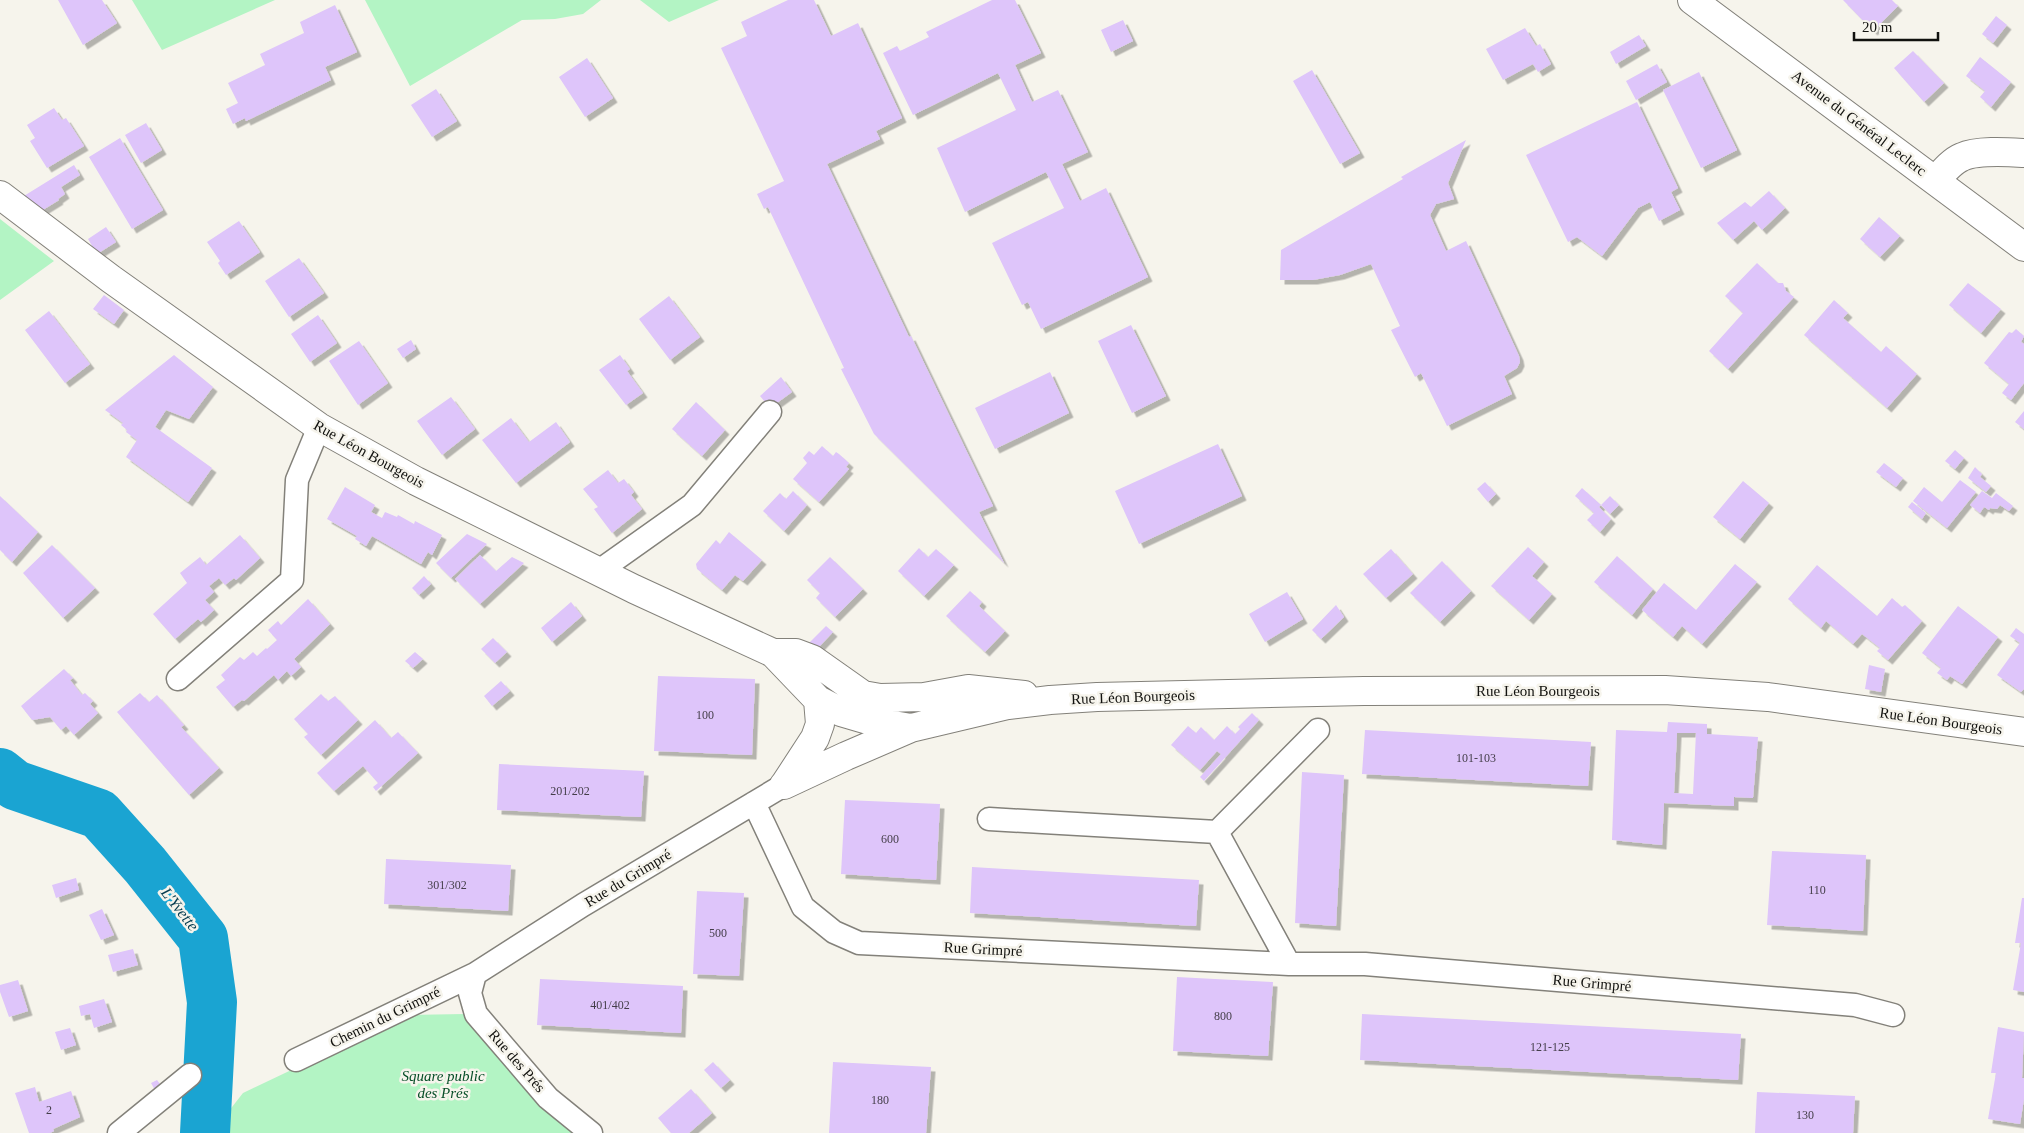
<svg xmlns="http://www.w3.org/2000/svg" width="2024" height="1133" font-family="'Times New Roman',serif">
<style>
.green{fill:#b3f4c4}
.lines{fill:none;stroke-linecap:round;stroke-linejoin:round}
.river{stroke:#1aa4d2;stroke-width:50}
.building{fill:#dec5fa;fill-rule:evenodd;filter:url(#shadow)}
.minor-casing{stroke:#83817a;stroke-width:25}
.tertiary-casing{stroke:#83817a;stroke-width:30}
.secondary-casing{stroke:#83817a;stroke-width:30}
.minor{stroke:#fff;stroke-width:22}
.tertiary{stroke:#fff;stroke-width:28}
.secondary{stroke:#fff;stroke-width:28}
.labels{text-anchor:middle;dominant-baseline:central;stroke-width:5;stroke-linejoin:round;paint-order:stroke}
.number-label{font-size:12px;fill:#443e49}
.street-label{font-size:15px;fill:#11110e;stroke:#f6f4ec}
.park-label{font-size:15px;font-style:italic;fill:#064e27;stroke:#f6f4ec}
.water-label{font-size:16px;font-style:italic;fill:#043b4f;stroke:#f6f4ec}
</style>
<defs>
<filter id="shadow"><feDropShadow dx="4.5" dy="4.5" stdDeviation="0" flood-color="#0004"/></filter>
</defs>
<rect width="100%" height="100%" fill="#f6f4ec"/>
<path class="green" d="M132 0H275L162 50Z
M365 0H601L583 14 555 19 522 20 410 86Z
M640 0H719L669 22Z
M0 219 54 261 0 300Z
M464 1014 586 1133H213L214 1130 243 1093 407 1015Z"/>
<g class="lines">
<path class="river" d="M0 773 15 785 99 814 145 865 203 938 212 1002 205 1133"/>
</g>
<path class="building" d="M58 0H102L117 23 83 45Z
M788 0H814L831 36 858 23 902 118 876 131 880 139 827 164 909 337 911 336 993 506 979 512 1004 563 874 434 841 369 844 368 768 207 764 209 757 194 784 181 721 48 747 36 741 22Z
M992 0H1015L1041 53 1015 65 1032 102 1058 90 1088 152 1062 164 1080 201 1106 188 1148 277 1041 329 1028 302 1022 305 992 243 1064 208 1046 172 965 212 937 148 1016 110 998 73 913 115 883 53 897 46 900 51 929 37 926 32Z
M1843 0H1892L1898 6 1873 31Z
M335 5 357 52 325 67 331 80 246 121 245 118 233 124 226 109 238 103 228 83 265 65 260 54 304 33 300 22Z
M1996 16 2007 25 1993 43 1982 34Z
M1123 20 1133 41 1111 52 1101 30Z
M1525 28 1536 46 1540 44 1551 64 1538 72 1533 64 1503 80 1486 49Z
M1639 35 1646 46 1616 64 1610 52Z
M1913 51 1944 83 1924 102 1894 68Z
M1980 57 2011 82 1991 107 1980 97 1985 91 1966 76Z
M587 58 613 98 585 117 559 77Z
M1657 64 1667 82 1636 100 1626 81Z
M1312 70 1360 153 1340 164 1293 81Z
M1699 72 1737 150 1701 168 1663 90Z
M436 89 457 121 432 137 411 105Z
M1637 102 1678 188 1671 192 1680 210 1659 221 1650 202 1638 208 1602 256 1577 237 1568 242 1526 155Z
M54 108 62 120 66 118 84 146 47 168 30 141 35 138 27 125Z
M146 123 162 150 141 163 125 135Z
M120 138 163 210 132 229 89 157Z
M1466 140 1448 183 1454 199 1436 204 1430 215 1446 251 1466 241 1519 356 1520 362 1517 368 1504 376 1512 394 1447 426 1421 373 1415 377 1391 330 1400 326 1371 264 1340 275 1313 280H1280L1281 250 1403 179 1401 177Z
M74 165 80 175 61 187 65 194 58 199 59 200 38 213 19 199Z
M1769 191 1785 208 1762 230 1754 221 1733 240 1717 223 1745 202 1751 207Z
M1879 217 1900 236 1880 257 1860 239Z
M239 221 260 252 226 275 218 263 220 261 207 242Z
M106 227 116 242 97 254 88 239Z
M299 258 324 293 289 317 265 281Z
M1757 263 1778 283H1783L1786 291 1794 297 1728 369 1709 351 1743 313 1725 296Z
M1968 283 2001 309 1981 333 1949 305Z
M104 295 124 310 114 324 93 309Z
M669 296 700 337 670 360 639 319Z
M1834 300 1848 313 1843 318 1881 352 1886 346 1917 374 1887 408 1804 335Z
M49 311 90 364 65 383 25 330Z
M318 315 337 343 310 362 291 334Z
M1131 325 1166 396 1132 413 1098 341Z
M2016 329 2024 336 2021 342 2024 344V383L2011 400 2002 393 2009 384 1984 363 2009 332 2012 333Z
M411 340 416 349 403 358 397 349Z
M359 341 388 383 358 405 329 361Z
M174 355 213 387 189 419 166 410 155 427 212 468 188 502 126 457 137 440 126 432 127 430 121 425 123 423 105 410Z
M620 355 630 369 627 371 643 393 626 405 599 370Z
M1050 372 1069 413 995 449 975 408Z
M781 377 792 392 770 408 760 396Z
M451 397 475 429 442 455 417 421Z
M696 402 725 430 702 456 672 429Z
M2024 411V429L2015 422Z
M511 418 529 442 556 422 570 442 516 483 482 440Z
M1218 444 1242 496 1139 544 1115 491Z
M822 446 833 456 836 452 839 454 849 463 846 467 849 469 819 502 793 479 807 463 803 458 809 451 814 455Z
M1955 450 1964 458 1955 469 1945 461Z
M1884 463 1903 478 1896 487 1876 472Z
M1975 467 1982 474 1980 477 1991 486 1986 492 1968 478Z
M608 470 618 483 624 479 634 492 631 495 642 509 612 533 594 509 598 507 583 489Z
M1960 480 1976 492 1947 528 1913 501 1924 487 1942 502Z
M1743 481 1769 503 1740 539 1713 517Z
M1485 482 1496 494 1488 502 1477 489Z
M345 487 375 505 371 512 382 518 385 512 397 517 398 515 414 524 415 521 442 535 432 555 428 552 421 564 372 536 366 546 355 539 357 536 327 519Z
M1582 488 1601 505 1599 507 1611 519 1600 532 1587 520 1594 513 1575 496Z
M793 491 807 505 784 531 763 511 780 493 786 499Z
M1982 491 1992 498 1996 493 2013 506 2009 511 2000 505 1997 509 1990 508 1989 510 1984 507 1980 513 1970 505Z
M0 496 38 532 12 562 0 550Z
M1610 496 1619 505 1610 514 1601 505Z
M1912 502 1926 513 1922 519 1908 507Z
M729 532 762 560 743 581 735 575 722 590 697 569 696 564 716 540 720 544Z
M467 534 487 544 451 578 436 563Z
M240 535 260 558 236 580 234 578 225 585 219 578 209 586 214 592 205 600 214 610 201 622 198 619 175 639 153 614 187 583 180 573 200 557 206 565Z
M52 545 95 588 63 618 23 573Z
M1528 547 1544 562 1532 576 1552 594 1529 620 1491 586Z
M919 548 928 557 936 549 954 565 924 596 898 571Z
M1391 549 1413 574 1386 598 1363 574Z
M480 555 496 571 512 557 524 563 480 604 455 579Z
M1617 556 1653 589 1632 615 1594 582Z
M830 557 863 589 835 617 816 598 820 593 807 580Z
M1442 561 1471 591 1440 622 1410 593Z
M1735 564 1757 582 1702 644 1682 626 1673 637 1642 610 1664 583 1696 610Z
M1817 565 1877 616 1892 598 1902 607 1905 605 1922 621 1888 660 1877 651 1880 648 1862 634 1853 644 1826 621 1821 628 1788 599Z
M424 576 431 584 419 595 412 588Z
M970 591 982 602 979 606 1005 631 985 652 946 616Z
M1287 592 1303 619 1265 642 1249 614Z
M308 599 330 624 294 659 301 667 291 676 287 671 278 680 274 675 244 701 242 700 233 707 216 687 225 680 221 675 240 657 244 660 253 652 257 656 266 648 267 649 277 640 268 630 278 621 281 625Z
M571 602 582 616 552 642 541 628Z
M1336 605 1344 617 1321 639 1312 630Z
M1958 606 1998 637 1962 684 1950 676 1947 680 1937 673 1941 668 1922 653Z
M826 626 833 632 819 647 809 643Z
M2016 628 2024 634V689L2021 692 1997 675 2020 643 2010 636Z
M493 638 507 652 495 663 481 649Z
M415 652 423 659 413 668 405 661Z
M1869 665 1885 669 1881 692 1865 689Z
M64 669 73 678 70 680 82 695 85 693 93 701 90 704 98 713 74 735 66 726 61 730 50 717 32 720 21 706Z
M658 676 755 679 752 755 654 751Z
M501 681 510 691 492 706 484 696Z
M140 693 149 702 157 695 184 725 181 727 219 768 189 795 117 712Z
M321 694 328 701 335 696 358 720 321 755 304 737 308 734 294 719Z
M1252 713 1259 720 1204 781 1200 777 1221 754 1217 751 1200 770 1171 745 1188 726 1196 733 1201 727 1214 740 1227 726 1235 734 1240 729 1238 727Z
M375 720 391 738 398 732 418 753 376 791 373 787 378 783 363 766 334 791 317 773Z
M1668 722 1707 724V734L1758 737 1753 798 1734 797V806L1664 803 1662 845 1612 840 1616 730 1667 732ZM1677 733H1696L1693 794 1674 793Z
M1365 730 1591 742 1588 786 1362 774Z
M499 764 644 771 641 817 497 810Z
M1302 772 1344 775 1336 926 1295 923Z
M845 800 940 804 936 880 841 874Z
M1772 851 1866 855 1863 931 1767 925Z
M386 859 511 865 508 911 384 904Z
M972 867 1199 880 1196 926 970 913Z
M76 878 79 890 56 898 52 885Z
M697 891 744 893 739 976 693 974Z
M2022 898H2024V992L2013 990 2021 943H2015Z
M102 909 114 935 101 940 89 915Z
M133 949 138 965 113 972 108 955Z
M1177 977 1273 982 1268 1056 1173 1051Z
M540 979 683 986 681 1033 537 1025Z
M18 980 28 1011 9 1017 0 992V985Z
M104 999 112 1022 94 1028 90 1014 81 1016 79 1006Z
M1362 1014 1741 1034 1738 1080 1360 1060Z
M1998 1027 2024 1032 2022 1078H2024V1099L2020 1124 1988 1119 1996 1073H1991Z
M70 1028 76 1045 61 1050 55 1032Z
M713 1062 730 1080 721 1088 704 1070Z
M833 1062 931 1067 926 1133H829Z
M157 1080 163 1088 156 1092 151 1083Z
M35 1087 39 1102 71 1091 80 1117 53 1129 54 1131 50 1133H29L15 1093Z
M691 1089 712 1113 689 1133H671L658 1118Z
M1757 1092 1855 1096 1853 1133H1755Z"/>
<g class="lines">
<defs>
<path id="minor" d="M599 571 692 505 770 412
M178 679 292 580 297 480 319 427
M754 803 803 907 834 932 859 943 1289 964H1365L1855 1005 1893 1015
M989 819 1217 832 1318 730
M1217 832 1289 964
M475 974 470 993 476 1014 548 1098 591 1133
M296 1060 475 974 583 905 784 785
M119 1133 190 1075"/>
<path id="tertiary" d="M1936 180C1943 172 1952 161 1962 157 1977 150 2007 152 2024 153
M0 195 111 279 319 427 416 481 634 589 773 653 818 700 841 712 875 722 911 728 1008 705 1050 700 1097 697 1364 691 1665 690 1768 697 2024 732
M773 653H796L812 659 863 695 880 698 924 697 968 689 1024 695
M785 784 815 738 820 724 818 700
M784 785 846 756 911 728"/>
<path id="secondary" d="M1692 0 2024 247"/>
</defs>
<use href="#minor" class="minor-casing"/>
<use href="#tertiary" class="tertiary-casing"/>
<use href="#secondary" class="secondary-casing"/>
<use href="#minor" class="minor"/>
<use href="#tertiary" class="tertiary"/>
<use href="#secondary" class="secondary"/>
</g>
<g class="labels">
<g class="number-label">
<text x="705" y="715">100</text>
<text x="1476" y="758">101-103</text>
<text x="570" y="791">201/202</text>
<text x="890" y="839">600</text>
<text x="447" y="885">301/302</text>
<text x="1817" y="890">110</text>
<text x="718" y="933">500</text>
<text x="610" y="1005">401/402</text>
<text x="1223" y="1016">800</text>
<text x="1550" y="1047">121-125</text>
<text x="880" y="1100">180</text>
<text x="49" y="1110">2</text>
<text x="1805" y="1115">130</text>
</g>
<g class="street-label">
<text transform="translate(1859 123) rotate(37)">Avenue du Général Leclerc</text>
<text transform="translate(369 454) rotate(29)">Rue Léon Bourgeois</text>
<text x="1538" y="691">Rue Léon Bourgeois</text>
<text transform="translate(1133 697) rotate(-2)">Rue Léon Bourgeois</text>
<text transform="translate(1941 721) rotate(8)">Rue Léon Bourgeois</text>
<text transform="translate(628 878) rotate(-31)">Rue du Grimpré</text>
<text transform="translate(983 949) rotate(3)">Rue Grimpré</text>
<text transform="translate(1592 983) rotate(5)">Rue Grimpré</text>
<text transform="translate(385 1017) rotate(-26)">Chemin du Grimpré</text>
<text transform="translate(517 1061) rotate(49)">Rue des Prés</text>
</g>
<g class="park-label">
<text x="443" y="1076">Square public<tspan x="443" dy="17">des Prés</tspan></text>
</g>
<g class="water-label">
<text transform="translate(180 909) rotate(52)">L'Yvette</text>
</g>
</g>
<path d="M1854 32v8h84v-8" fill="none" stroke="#11110e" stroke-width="2.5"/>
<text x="1862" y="32" font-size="15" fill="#11110e" stroke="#f6f4ec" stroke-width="4" paint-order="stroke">20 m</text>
</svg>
